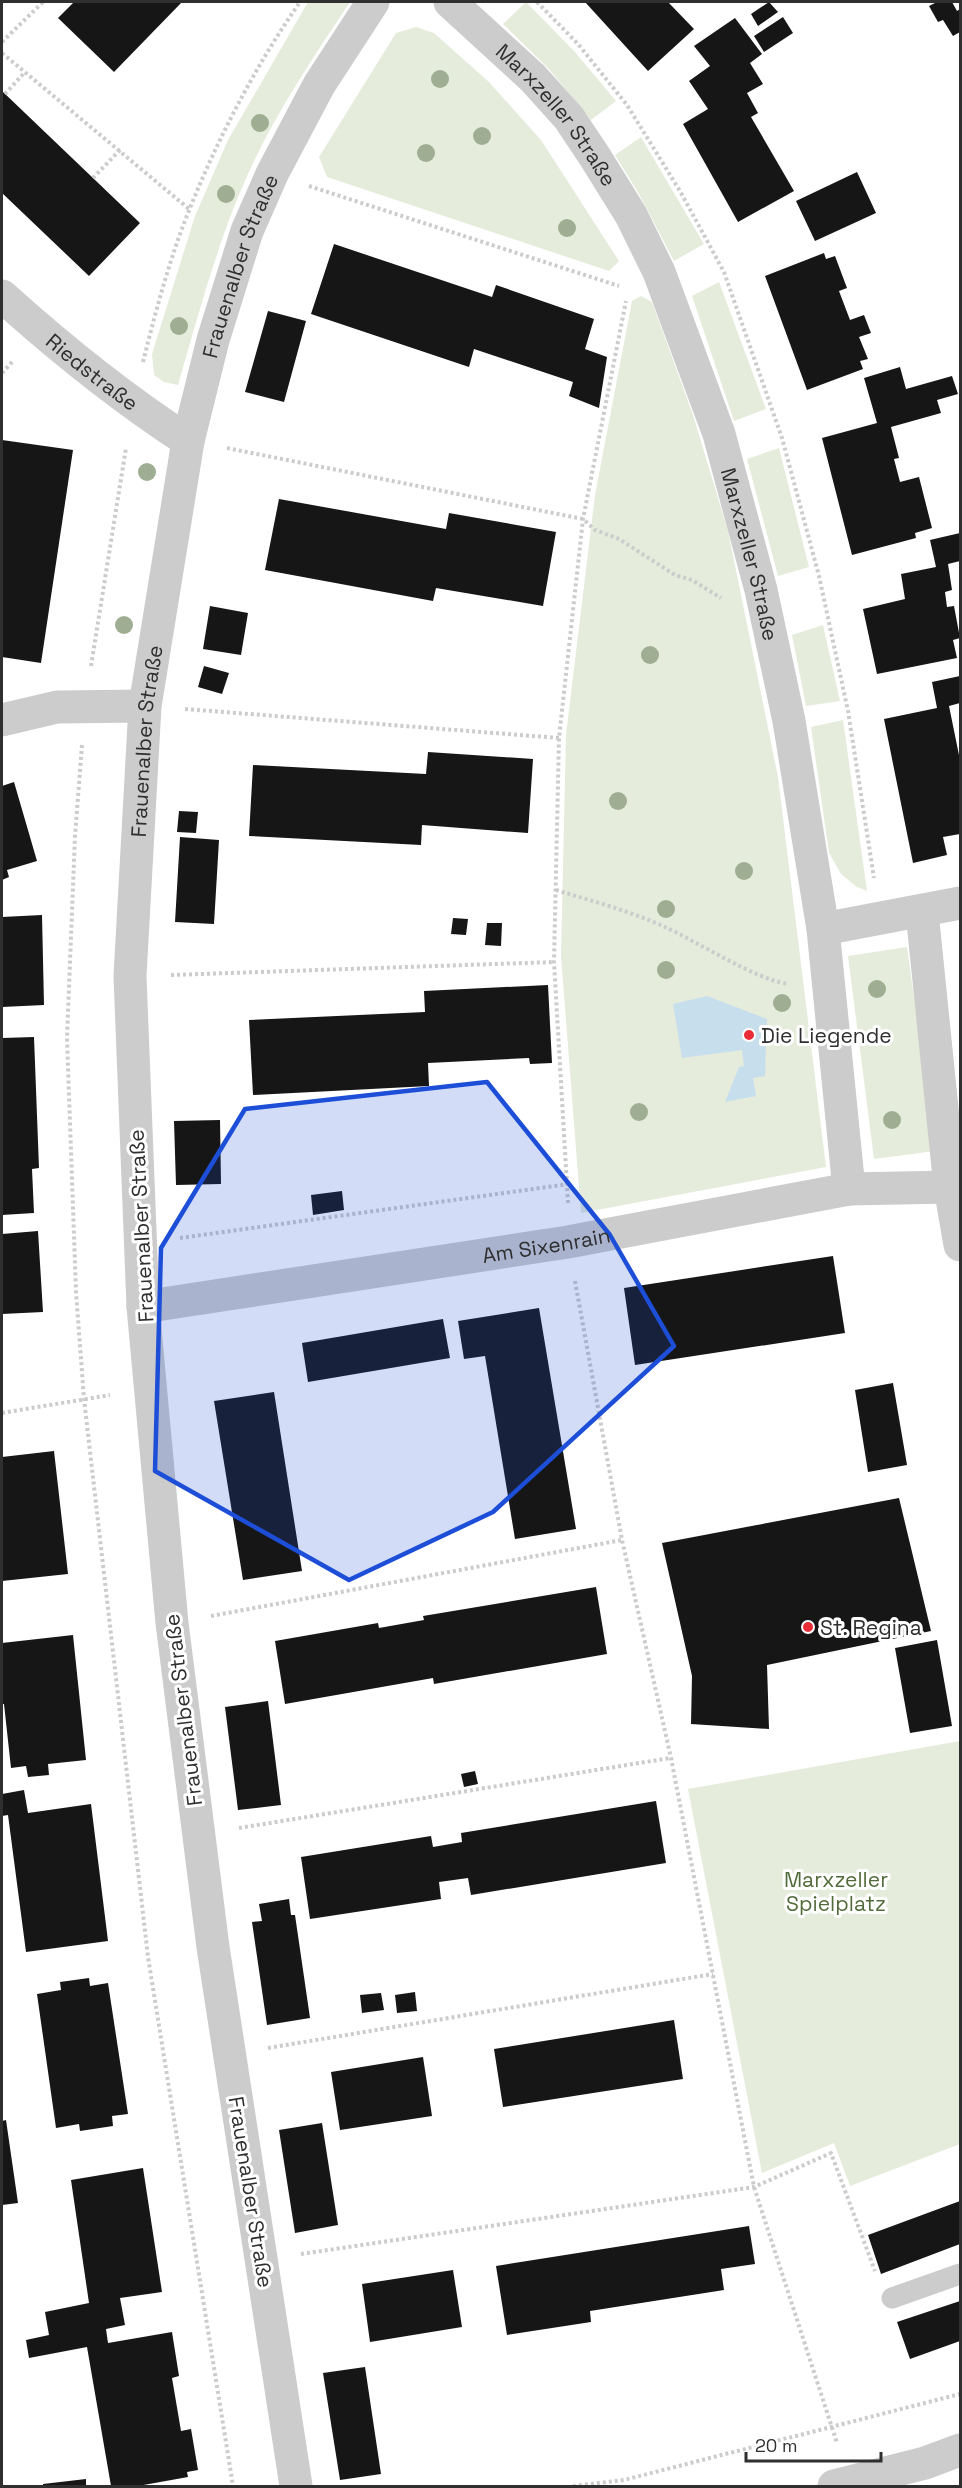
<svg xmlns="http://www.w3.org/2000/svg" width="962" height="2488" font-family="'Space Grotesk',sans-serif">
<style>
.green{fill:#e5ecdc}
.water{fill:#c7deed}
.building{fill:#161616}
.lines{fill:none;stroke-linecap:round;stroke-linejoin:round}
.path{stroke:#ccc;stroke-width:4;stroke-dasharray:3 3;stroke-linecap:butt}
.lane{stroke:#ccc;stroke-width:21}
.street{stroke:#ccc;stroke-width:33}
.tree{fill:#9fae93}
.marked{fill:#1d4ed8;fill-opacity:0.2;stroke:#1d4ed8;stroke-width:4.5;stroke-linejoin:round}
.poi-dot{fill:#ea2c38;stroke:#fff;stroke-width:2}
.labels{text-anchor:middle;dominant-baseline:central;stroke-width:6;stroke-linejoin:round;paint-order:stroke}
.street-label{font-size:21px;fill:#2f2f2f;stroke:#fff}
.poi-label{font-size:21px;fill:#2f2f2f;stroke:#fff;text-anchor:start}
.park-label{font-size:21px;fill:#516c3a;stroke:#fff}
</style>
<rect width="100%" height="100%" fill="#fff"/>
<path class="green" d="M308 2H350C316 53 281 105 254 161 220 232 200 309 178 385L164 382 154 375 152 354 195 216 228 140Z
M526 2 575 52 616 101 591 120 548 68 503 24Z
M416 27 434 33 489 82 541 140 619 261 609 271 327 177 319 157 396 33Z
M641 137 704 244 674 261 639 194 615 155Z
M719 282 766 409 734 421 692 296Z
M641 296 652 302 693 415 728 531 778 777 826 1167 581 1213 561 956 566 735 595 495 632 301Z
M779 448 809 567 778 576 747 459Z
M823 625 840 701 806 706 792 635Z
M843 720 867 891 857 887 841 874 829 853 811 727Z
M907 947 935 1151 874 1159 848 956Z
M960 1741V2144L850 2186 834 2143 762 2173 688 1789Z"/>
<path class="water" d="M707 996 767 1019 765 1076 753 1078 756 1096 725 1102 739 1067 744 1066 742 1050 682 1058 673 1004Z"/>
<path class="building" d="M74 2H182L114 72 58 18Z
M585 2H668L694 29 648 71Z
M769 2 778 12 758 26 751 14Z
M937 2H952L957 11 960 9V32L953 36 943 20 938 22 929 6Z
M783 17 793 33 764 52 754 36Z
M735 18 762 54 750 63 763 84 747 93 758 113 751 117 794 191 738 222 683 124 708 109 689 81 710 66 694 46Z
M2 91 140 223 89 276 2 193Z
M857 172 876 213 815 241 796 201Z
M334 244 492 297 496 285 594 319 585 349 607 357 599 408 569 396 573 382 474 349 469 367 311 314Z
M824 253 826 259 835 256 847 288 839 291 850 320 864 315 871 333 859 337 868 359 860 361 863 369 807 390 765 276Z
M268 311 306 321 284 402 245 392Z
M900 367 906 389 952 376 958 394 937 400 941 413 891 427 899 458 894 459 900 482 919 477 932 528 915 533 916 538 852 555 822 438 877 423 864 378Z
M2 440 73 450 41 663 2 657Z
M279 499 446 529 449 513 556 532 543 606 436 588 433 601 265 570Z
M960 533V561L948 564 952 590 945 592 947 607 954 606 960 638 953 640 957 658 877 674 863 609 905 599 901 574 936 567 930 540Z
M210 606 248 613 241 655 203 649Z
M204 666 229 673 222 694 198 687Z
M960 676V703L949 706 960 760V834L943 837 947 855 913 863 884 719 937 708 932 682Z
M428 752 533 759 528 833 422 825 421 845 249 836 253 765 426 774Z
M14 782 37 861 7 870 9 877 2 880V786Z
M179 811 198 812 196 833 177 832Z
M180 837 219 840 214 924 175 922Z
M42 915 44 1005 2 1007V917Z
M453 918 468 919 466 935 451 934Z
M487 923H502L501 946 485 945Z
M548 985 552 1063 530 1064 529 1058 428 1063 429 1086 253 1095 249 1020 425 1012 424 991Z
M34 1037 39 1168 32 1169 34 1213 2 1215V1038Z
M220 1120 221 1184 176 1185 174 1121Z
M342 1191 344 1210 313 1215 311 1195Z
M38 1231 43 1312 2 1314V1234Z
M833 1256 845 1333 635 1365 624 1288Z
M539 1308 576 1529 515 1539 485 1356 464 1359 458 1321Z
M443 1319 450 1358 308 1382 302 1343Z
M893 1383 907 1465 868 1472 855 1390Z
M274 1392 302 1571 243 1580 214 1401Z
M54 1451 68 1574 2 1581V1457Z
M899 1498 931 1631 767 1665 769 1729 691 1724 692 1676 662 1543Z
M596 1587 607 1654 434 1684 433 1678 285 1704 275 1641 378 1623 379 1628 424 1620 423 1616Z
M73 1635 86 1760 48 1764 49 1775 28 1777 26 1766 11 1768 4 1704H2V1643Z
M937 1640 952 1726 910 1733 895 1648Z
M268 1701 281 1805 238 1810 225 1707Z
M475 1771 478 1784 464 1787 461 1774Z
M24 1790 28 1813 91 1804 108 1941 26 1952 8 1815 2 1816V1794Z
M656 1801 666 1863 471 1895 468 1878 439 1882 441 1899 310 1919 301 1857 431 1836 433 1847 462 1842 461 1833Z
M289 1899 291 1915H295L310 2018 267 2025 252 1922 262 1921 259 1904Z
M89 1978 90 1986 108 1983 128 2114 112 2116 113 2126 80 2131 79 2124 56 2128 37 1994 61 1990 60 1982Z
M415 1992 417 2011 397 2013 395 1995Z
M381 1993 384 2010 362 2013 360 1995Z
M674 2020 683 2079 503 2107 494 2049Z
M423 2057 432 2116 340 2130 331 2072Z
M6 2120 18 2203 2 2205V2121Z
M322 2123 338 2225 295 2233 279 2130Z
M143 2168 162 2292 120 2298 125 2325 106 2329 108 2343 172 2332 179 2376 172 2378 181 2431 191 2429 198 2470 187 2472 188 2477 138 2486H111L87 2347 29 2358 26 2340 49 2335 45 2312 89 2303 71 2180Z
M960 2201V2244L881 2274 868 2235Z
M749 2226 755 2264 721 2269 724 2290 590 2311 591 2322 507 2335 496 2266Z
M453 2270 462 2327 370 2342 362 2284Z
M960 2301V2341L910 2359 897 2322Z
M365 2367 381 2474 340 2480 323 2373Z
M86 2479V2486H43V2484Z"/>
<g class="lines">
<path class="path" d="M537 2 578 44 627 105 680 191 724 272 782 438 819 576 848 711 874 878
M2 42 43 2
M2 53 189 209
M5 94 25 72
M93 178 120 150
M309 186 619 286
M143 362C156 310 170 257 190 208 219 136 256 65 300 2
M2 373 13 361
M227 448 583 519 595 530 619 539 675 575 692 580 721 598
M91 666 126 448
M185 709 559 738
M82 745 75 836 67 1038 76 1292 84 1399 148 1957 233 2486
M556 890C592 901 630 911 665 927 698 942 756 980 789 984
M171 975 554 962
M568 1203 554 962 559 738 583 519 626 301
M180 1238 569 1184
M575 1281 622 1540 671 1758 754 2187 837 2443
M2 1413 110 1395
M211 1616 622 1540
M239 1828 670 1758
M268 2048 713 1974
M301 2254 754 2187 831 2153 875 2271
M573 2486 624 2480 960 2394"/>
<path class="lane" d="M892 2298 960 2274"/>
<g class="street">
<path id="s1" d="M450 2 533 78 569 118 595 157 631 215 659 272 719 434 761 590 789 721 823 929 849 1189"/>
<path id="s2" d="M2 296C62 350 120 397 188 441"/>
<path d="M2 720 57 707 145 706"/>
<path d="M922 912 950 1187 960 1245"/>
<path d="M823 929 960 903"/>
<path id="s3" d="M143 1307 568 1242 849 1189 950 1187"/>
<path id="s4" d="M296 2486 213 1947 172 1623 143 1307 130 976 145 706 188 441 213 340 247 231 272 174 319 85 373 2"/>
<path d="M834 2486 925 2463 960 2450"/>
</g>
</g>
<g class="tree">
<circle cx="440" cy="79" r="9"/>
<circle cx="260" cy="123" r="9"/>
<circle cx="482" cy="136" r="9"/>
<circle cx="426" cy="153" r="9"/>
<circle cx="226" cy="194" r="9"/>
<circle cx="567" cy="228" r="9"/>
<circle cx="179" cy="326" r="9"/>
<circle cx="147" cy="472" r="9"/>
<circle cx="124" cy="625" r="9"/>
<circle cx="650" cy="655" r="9"/>
<circle cx="618" cy="801" r="9"/>
<circle cx="744" cy="871" r="9"/>
<circle cx="666" cy="909" r="9"/>
<circle cx="666" cy="970" r="9"/>
<circle cx="877" cy="989" r="9"/>
<circle cx="782" cy="1003" r="9"/>
<circle cx="639" cy="1112" r="9"/>
<circle cx="892" cy="1120" r="9"/>
</g>
<path class="marked" d="M487 1082 610 1235 674 1346 493 1512 349 1580 155 1471 161 1248 245 1109Z"/>
<g class="poi-dot">
<circle cx="749" cy="1035" r="6"/>
<circle cx="808" cy="1627" r="6"/>
</g>
<g class="labels">
<g class="street-label">
<text stroke="none"><textPath href="#s1" startOffset="156">Marxzeller Straße</textPath></text>
<text stroke="none"><textPath href="#s4" startOffset="2242">Frauenalber Straße</textPath></text>
<text stroke="none"><textPath href="#s2" startOffset="118">Riedstraße</textPath></text>
<text stroke="none"><textPath href="#s1" startOffset="642">Marxzeller Straße</textPath></text>
<text stroke="none"><textPath href="#s4" startOffset="1756">Frauenalber Straße</textPath></text>
<text transform="translate(141 1226) rotate(-93)">Frauenalber Straße</text>
<text stroke="none"><textPath href="#s3" startOffset="408">Am Sixenrain</textPath></text>
<text transform="translate(183 1710) rotate(-97)">Frauenalber Straße</text>
<text transform="translate(251 2192) rotate(81)">Frauenalber Straße</text>
</g>
<g class="poi-label">
<text x="761" y="1035">Die Liegende</text>
<text x="820" y="1627">St. Regina</text>
</g>
<g class="park-label">
<text x="836" y="1879">Marxzeller<tspan x="836" dy="24">Spielplatz</tspan></text>
</g>
</g>
<rect width="962" height="2488" fill="none" stroke="#2f2f2f" stroke-width="6"/>
<path d="M746 2452v9h135v-9" fill="none" stroke="#2f2f2f" stroke-width="3"/>
<text x="755" y="2452" font-size="18" fill="#2f2f2f" stroke="#ffffff" stroke-width="4.5" paint-order="stroke">20 m</text>
</svg>
